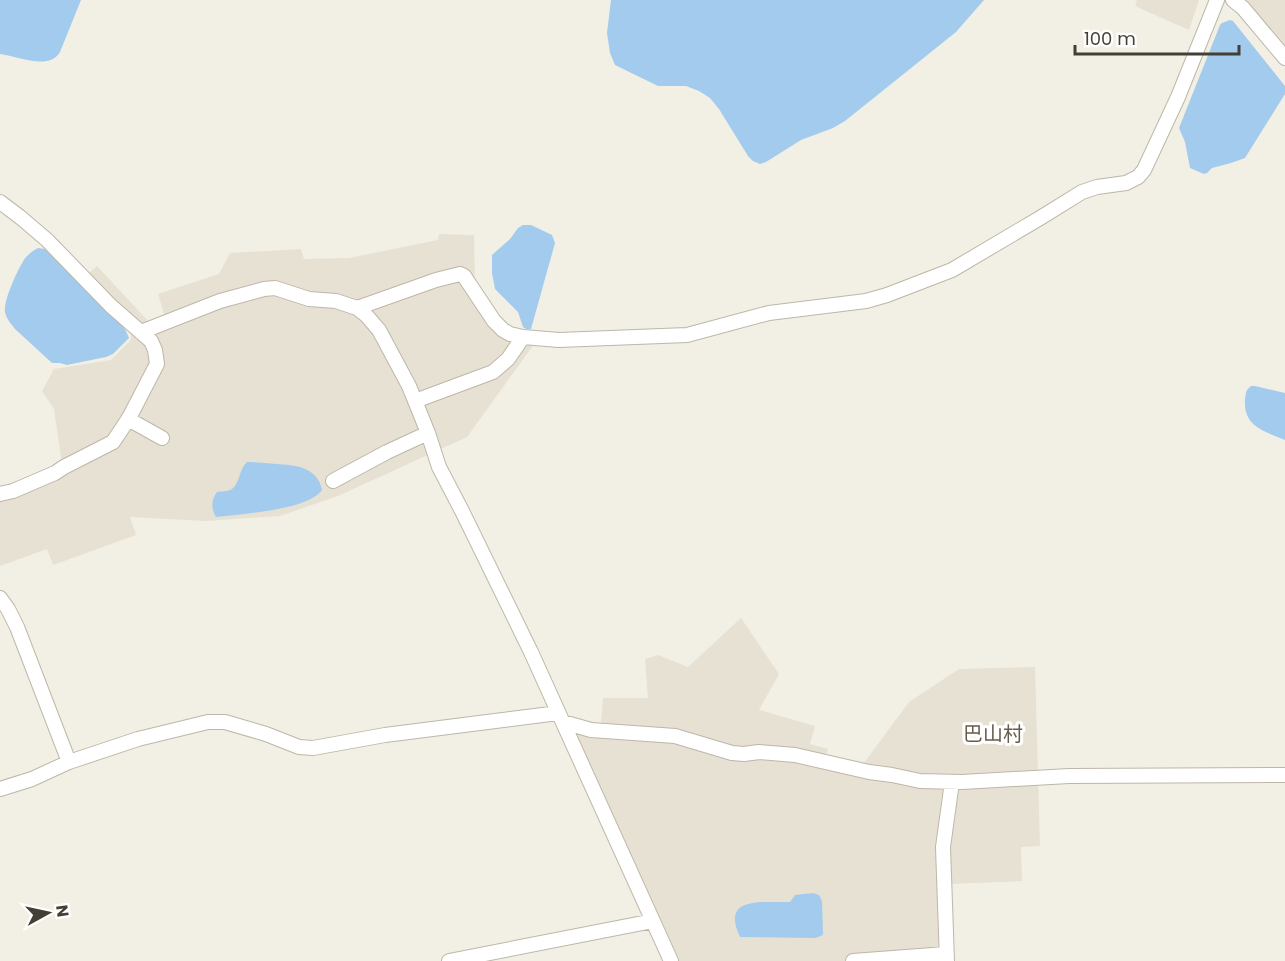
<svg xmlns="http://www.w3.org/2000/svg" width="1285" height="961" font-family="Poppins,'Noto Sans SC',sans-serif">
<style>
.residential{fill:#e6e1d3}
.water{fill:#a3cbed}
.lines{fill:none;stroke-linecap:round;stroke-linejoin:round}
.minor-casing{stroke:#bdb7a8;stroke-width:16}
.minor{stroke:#fff;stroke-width:14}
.labels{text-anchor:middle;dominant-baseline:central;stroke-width:6;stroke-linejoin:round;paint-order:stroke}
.quarter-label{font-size:20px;fill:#675d4d;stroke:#fff}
</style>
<rect width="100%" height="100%" fill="#f2efe5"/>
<path class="residential" d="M1137 0H1199L1189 30 1135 6Z
M1219 0H1285V67L1231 6Z
M439 234 474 235 475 289 506 327 531 335 532 347 467 437 338 496 280 516 206 521 130 517 136 535 53 565 47 549 0 566V487L62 465 54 409 42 391 54 369 111 360 131 340V331L81 280 97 266 149 322 165 317 158 294 219 274 230 253 301 249 304 259 349 258 438 240Z
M741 618 779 674 759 710 815 726 810 744 828 749 826 757 861 767 909 702 959 669 1035 667 1040 846 1021 847 1022 881 951 884 953 961H666L557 723H601L603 698H648L645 659 658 655 688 667Z"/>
<path class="water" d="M0 0H81L60 52C49 71 18 56 0 54Z
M611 0H984L956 32 845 121 833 128 801 140 766 162 760 164 753 161 748 156 719 109 710 98 699 91 686 86H658L615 65 610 53 607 33Z
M1230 20 1233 21 1285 86V94L1245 158 1231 163 1212 168 1207 173 1204 174 1190 168 1185 142 1179 128 1220 25 1222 23Z
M523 225H531L552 235 555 243 531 329H526L523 327 518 312 495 289 492 273V255L510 239 518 228Z
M38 248 45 249 122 325 126 331 129 338 113 354 106 357 67 365 60 363H52L15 329C11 324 6 318 5 312 3 301 19 266 26 257 30 253 34 250 38 248Z
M1251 386H1255L1285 393V440C1264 431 1243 427 1245 399 1246 392 1246 390 1251 386Z
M247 462C256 462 266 463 276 464 295 465 318 467 322 490 309 510 240 514 216 517 211 509 211 500 217 492 221 491 228 492 232 489 240 483 239 469 247 462Z
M813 893 819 895 822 901 823 934 821 936 815 938 740 937C720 895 764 903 790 902L795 895Z"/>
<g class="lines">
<defs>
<path id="minor" d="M1233 0 1243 8 1285 58
M0 202 20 217 47 240 111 306 151 341 155 350 157 364 129 418 113 442 64 467 55 473 13 491 0 494
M357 308 436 280 460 274 464 276 494 321 503 330 510 334 523 337 559 340 687 335 769 313 866 301 887 295 952 270 1040 218 1082 192 1097 187 1126 183 1138 177 1144 170 1178 97 1217 0
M141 332 220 301 264 289 275 288 309 299 336 301 357 308 366 315 379 330 409 386 428 433 439 467 462 511 531 652 671 961
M415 401 493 372 508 359 523 337
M128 419 162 438
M333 481 387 452 428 433
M0 598 8 609 17 627 69 762
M563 722 591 730 675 736 732 753 744 754 759 752 795 755 869 772 892 775 920 781 962 782 1069 776 1285 775
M0 789 32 779 69 762 138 739 208 722H225L266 734 299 747 313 748 385 735 558 713
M449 961 653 921
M853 961 946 954
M947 961 943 847 952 782"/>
</defs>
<use href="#minor" class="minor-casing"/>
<use href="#minor" class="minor"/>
</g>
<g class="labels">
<g class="quarter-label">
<text x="993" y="734">巴山村</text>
</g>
</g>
<g transform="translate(48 913) rotate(82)" stroke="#ffffff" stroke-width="4.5" paint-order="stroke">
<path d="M0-4.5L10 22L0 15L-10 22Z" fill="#443f35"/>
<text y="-9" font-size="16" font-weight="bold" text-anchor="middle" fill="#443f35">N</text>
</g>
<path d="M1075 45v9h164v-9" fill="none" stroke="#443f35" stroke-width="3"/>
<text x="1084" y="45" font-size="18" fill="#443f35" stroke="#ffffff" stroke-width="4.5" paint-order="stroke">100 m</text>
</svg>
